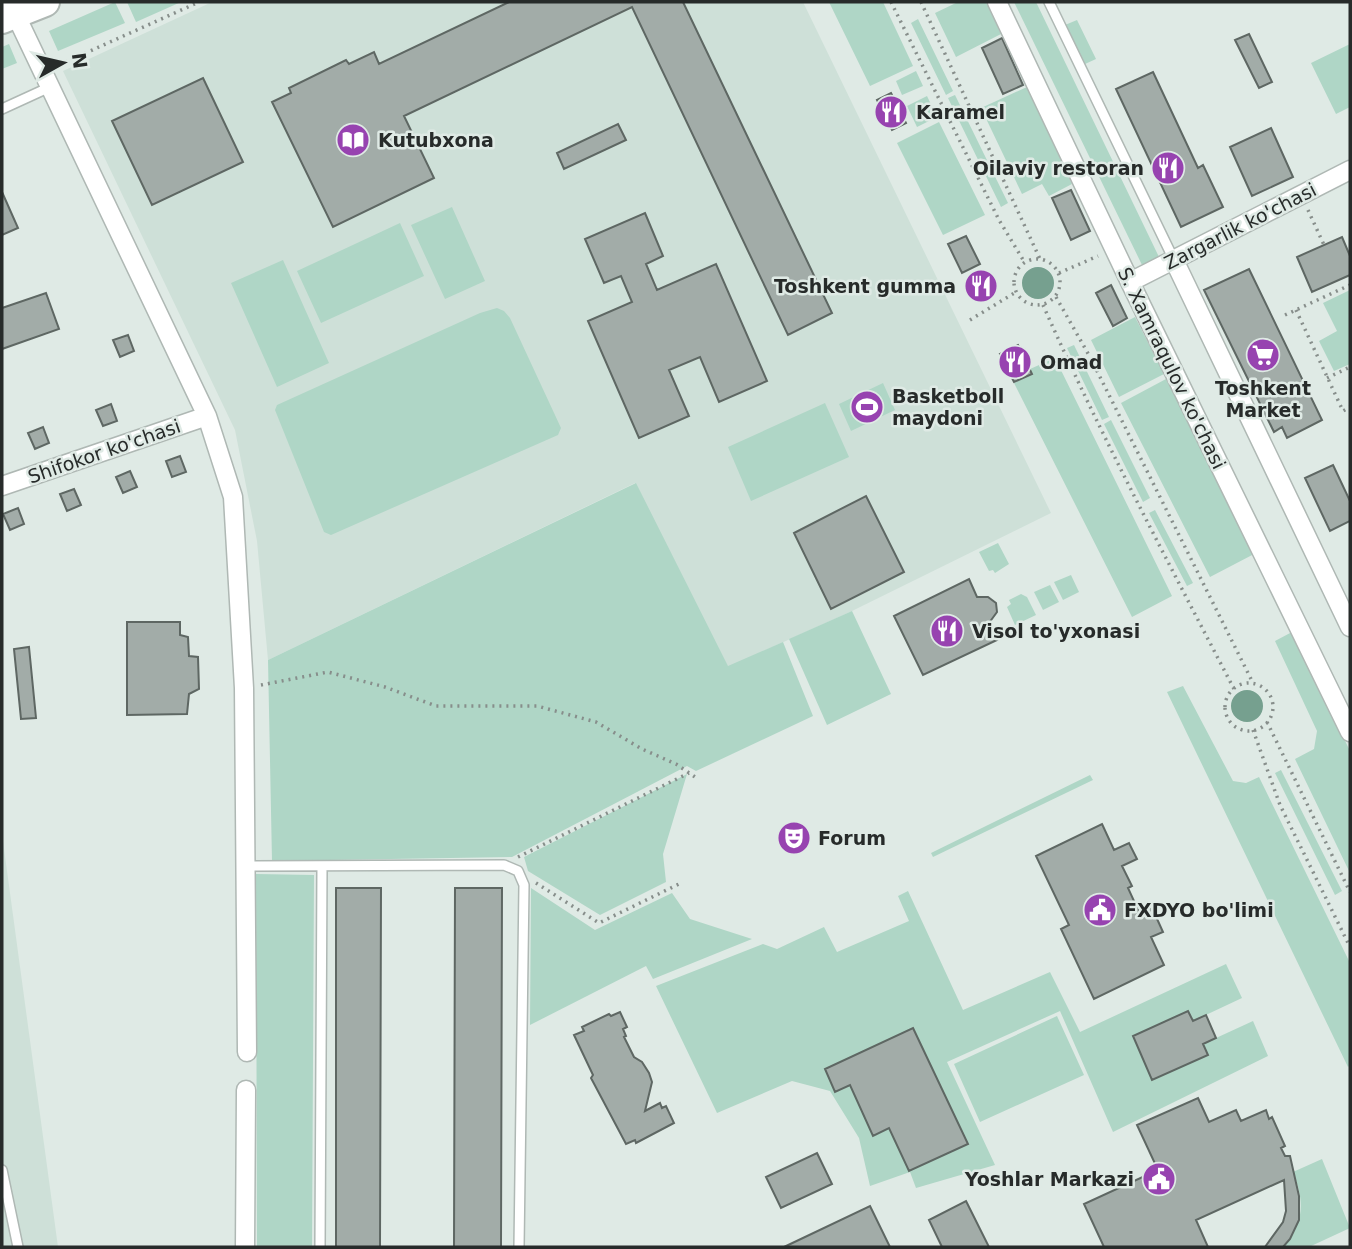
<svg xmlns="http://www.w3.org/2000/svg" width="1352" height="1249" font-family="'DejaVu Sans',sans-serif">
<style>
.built{fill:#cee0d8}
.green{fill:#afd6c6}
.water{fill:#76a08f}
.building{fill:#a2aca8;stroke:#5e6763;stroke-width:2}
.lines{fill:none;stroke-linecap:round;stroke-linejoin:round}
.service-casing{stroke:#afb8b4;stroke-width:12}
.minor-casing{stroke:#afb8b4;stroke-width:21}
.primary-casing{stroke:#afb8b4;stroke-width:32}
.path{stroke:#878e8b;stroke-width:3.5;stroke-dasharray:2 5;stroke-linecap:butt}
.service{stroke:#fff;stroke-width:9}
.minor{stroke:#fff;stroke-width:18}
.primary{stroke:#fff;stroke-width:28}
.labels{text-anchor:middle;dominant-baseline:central;stroke-width:5;stroke-linejoin:round;paint-order:stroke}
.poi-label{font-size:19px;font-weight:bold;fill:#272b2a;stroke:#dfeae5;text-anchor:start}
.street-label{font-size:19px;fill:#272b2a;stroke:#dfeae5}
</style>
<rect width="100%" height="100%" fill="#dfeae5"/>
<path class="built" d="M212 2H803L1051 513 852 611 728 667 635 483 268 660 257 541 235 430 63 71Z
M2 834 58 1247H2Z"/>
<path class="green" d="M115 2 125 23 58 51 49 31Z
M127 2H181L136 22Z
M829 2H883L913 66 870 86Z
M958 2H986L1001 34 956 57 935 13Z
M1014 2H1036L1159 257 1143 267Z
M918 19 953 91 946 95 911 23Z
M1077 20 1096 59 1085 64 1065 25Z
M9 44 17 63 2 69V47Z
M1350 44V107L1336 114 1311 63Z
M916 71 923 86 902 95 896 81Z
M1027 87 1072 184 1049 196 1042 184 1022 194 981 108Z
M955 95 1008 203 1001 207 948 98Z
M927 96 937 117 917 127 907 106Z
M939 122 985 215 943 235 897 143Z
M452 207 485 281 445 299 411 225Z
M400 223 424 276 321 323 297 271Z
M283 260 329 363 277 387 231 283Z
M1350 290V364L1334 371 1319 341 1337 331 1323 303Z
M497 308 504 311 510 318 561 428 558 435 331 535 324 532 275 410 277 405 480 313Z
M1135 317 1164 374 1119 397 1091 340Z
M1074 345 1109 417 1102 420 1067 348Z
M1055 358 1172 596 1132 617 1014 383 1032 374 1030 369Z
M1166 379 1256 553 1210 577 1121 403Z
M883 383 895 410 851 431 839 404Z
M825 403 849 457 751 501 728 447Z
M1111 420 1150 498 1143 502 1104 424Z
M636 483 728 666 783 642 813 716 696 771 687 766 512 857 272 861 268 660Z
M1155 510 1193 583 1187 586 1149 513Z
M998 543 1009 564 995 573 993 570 989 571 979 552Z
M1071 575 1079 592 1063 600 1054 582Z
M1050 585 1059 602 1043 610 1034 592Z
M1021 594 1027 597 1036 615 1015 625 1007 607 1011 604 1009 600Z
M852 611 891 694 827 725 789 639Z
M1292 632 1350 751V873L1295 759 1314 749 1317 731 1275 641Z
M1183 686 1233 781 1246 783 1259 777 1350 963V1065L1348 1067 1167 692Z
M1281 770 1342 891 1335 895 1275 773Z
M687 774 663 854 666 882 600 915 528 871 524 857Z
M1090 775 1093 780 933 857 931 853Z
M256 874 314 875 312 1247H257Z
M531 888 595 930 672 893 690 919 752 939 653 979 646 966 530 1025Z
M908 891 963 1010 1050 972 1080 1032 1226 964 1242 998 1193 1021 1188 1011 1133 1036 1152 1079 1208 1055 1203 1044 1253 1021 1268 1056 1113 1132 1060 1011 947 1062 995 1165 916 1188 910 1172 870 1186 859 1138 830 1091 792 1081 717 1113 656 986 763 944 777 949 824 927 837 952 909 921 898 896Z
M1057 1016 1084 1075 980 1122 954 1064Z
M1322 1159 1350 1228 1309 1247H1284C1304 1221 1305 1203 1293 1172Z"/>
<path class="water" d="M1022 283a16 16 0 1 1 32 0a16 16 0 1 1-32 0Z
M1231 706a16 16 0 1 1 32 0a16 16 0 1 1-32 0Z"/>
<path class="building" d="M509 2H683L832 313 788 335 632 7 404 116 434 178 333 227 272 102 291 93 289 88 346 60 349 64 374 52 379 64Z
M1249 34 1272 82 1259 88 1235 40Z
M1002 38 1023 85 1003 94 982 48Z
M1153 72 1198 168 1203 165 1223 207 1181 227 1116 89Z
M203 78 243 162 152 205 112 121Z
M891 93 906 123 892 130 877 100Z
M618 124 626 140 564 169 557 153Z
M1271 128 1293 177 1252 196 1230 147Z
M1071 190 1090 231 1071 240 1052 198Z
M2 192 18 228 2 235Z
M645 213 663 256 646 264 657 290 716 264 767 381 719 402 700 357 669 370 689 416 639 438 588 321 632 302 621 276 604 283 585 239Z
M966 236 980 264 962 273 948 244Z
M1342 237 1350 256V275L1312 292 1297 257Z
M1249 269 1322 420 1287 438 1282 427 1274 432 1204 290Z
M1111 285 1127 318 1113 326 1096 293Z
M46 293 59 329 2 349V308Z
M128 335 134 351 120 357 113 340Z
M1018 345 1032 374 1014 382 1000 354Z
M111 404 117 421 103 426 96 410Z
M43 427 49 443 35 449 28 433Z
M180 456 186 472 172 477 166 461Z
M1333 465 1350 501V521L1330 531 1305 478Z
M130 471 137 487 123 493 116 477Z
M74 489 81 505 67 511 60 494Z
M866 496 904 572 831 609 794 533Z
M18 508 24 524 10 530 3 514Z
M969 579 977 597H988L996 603 997 612 989 623 997 640 923 675 894 616Z
M127 622H180V635L188 637 189 656 198 657 199 689 189 694 187 714 127 715Z
M29 647 36 718 21 719 14 649Z
M1102 824 1114 850 1129 843 1137 859 1122 866 1132 886 1128 888 1139 912 1151 907 1158 921 1163 932 1151 937 1164 965 1094 999 1061 929 1069 925 1036 856Z
M336 888H381L380 1247H336Z
M455 888H502L501 1247H454Z
M1188 1011 1193 1021 1206 1015 1216 1038 1203 1044 1208 1055 1152 1080 1133 1036Z
M620 1012 627 1027 623 1029 626 1036 624 1037 634 1057 642 1062 649 1073 652 1082 645 1111 660 1103 662 1108 666 1106 674 1123 636 1143 635 1140 626 1144 591 1078 593 1075 574 1035 584 1031 582 1027 609 1014 611 1016Z
M913 1028 968 1144 909 1171 889 1128 873 1136 850 1085 835 1092 825 1069Z
M1198 1098 1209 1122 1236 1110 1241 1121 1266 1110 1269 1119 1272 1117 1285 1146 1281 1148 1285 1156H1290L1299 1196V1220L1290 1239 1283 1247H1265L1283 1222 1286 1211 1284 1180 1196 1220 1208 1247H1104L1084 1204 1158 1170 1137 1125Z
M817 1153 832 1184 781 1208 766 1177Z
M966 1201 989 1247H942L929 1220Z
M870 1206 890 1247H784Z"/>
<g class="lines">
<defs>
<path id="service" d="M1049 2 1174 260
M2 109 50 87
M245 866 504 865 518 871 524 885 519 1247
M2 1170 18 1247
M320 1247 322 867"/>
<path id="minor" d="M997 2 1130 282 1350 732
M11 5 207 416 233 497 244 688 247 1052
M1174 260 1350 627
M1130 282 1350 170
M2 486 207 416
M245 1247 246 1090"/>
<path id="primary" d="M2 19 45 2"/>
</defs>
<use href="#service" class="service-casing"/>
<use href="#minor" class="minor-casing"/>
<use href="#primary" class="primary-casing"/>
<path class="path" d="M891 2 999 220 1025 263
M921 2 1040 259
M59 65 199 2
M1308 210 1324 245
M1014 282a23 23 0 1 1 46 0a23 23 0 1 1-46 0Z
M1059 273 1098 256
M1056 297 1090 357 1253 683
M1043 305C1101 436 1168 562 1234 689
M1296 310 1343 411 1350 407
M1285 315 1350 285
M970 320 1016 292
M1327 378 1350 367
M1225 707a24 24 0 1 1 48 0a24 24 0 1 1-48 0Z
M261 685 328 672 385 687 436 706H537L596 722 642 749 676 764 698 779
M1267 722 1350 892
M1253 730 1280 805 1350 947
M518 857 689 773
M536 883 599 923 681 883"/>
<use href="#service" class="service"/>
<use href="#minor" class="minor"/>
<use href="#primary" class="primary"/>
</g>
<defs>
<symbol id="restaurant-disc" viewBox="-11 -11 22 22"><circle r="9.5" fill="#9743b0" stroke="#dfeae5"/><path d="M-5-6h1v4h1v-4h1v4h1v-4h1v5L-1.5 .5V6h-2V.5L-5-1ZM5-6V6H3V1.5H1.5Q1.5-4 5-6Z" fill="#fff"/></symbol>
<symbol id="library-disc" viewBox="-11 -11 22 22"><circle r="9.5" fill="#9743b0" stroke="#dfeae5"/><path d="M-6-4Q-3-5.5-.7-3.5V5Q-3 3-6 4ZM6-4Q3-5.5 .7-3.5V5Q3 3 6 4Z" fill="#fff"/></symbol>
<symbol id="supermarket-disc" viewBox="-11 -11 22 22"><circle r="9.5" fill="#9743b0" stroke="#dfeae5"/><path d="M-6-5.5h2.5l.6 2H6L4.5 2H-2.5L-4.4-4H-6ZM-1.5 3.2a1.3 1.3 0 1 0 .1 0ZM3 3.2a1.3 1.3 0 1 0 .1 0Z" fill="#fff"/></symbol>
<symbol id="stadium-disc" viewBox="-11 -11 22 22"><circle r="9.5" fill="#9743b0" stroke="#dfeae5"/><path d="M0-5a6.5 5 0 1 0 0 10a6.5 5 0 1 0 0-10ZM-3.5-1.8h7v3.6h-7Z" fill="#fff"/></symbol>
<symbol id="theatre-disc" viewBox="-11 -11 22 22"><circle r="9.5" fill="#9743b0" stroke="#dfeae5"/><path d="M-5-5.5Q0-4 5-5.5V0Q5 5 0 6Q-5 5-5 0ZM-3.3-2.5H-1v1.5H-3.3ZM1-2.5H3.3v1.5H1ZM-2.8 1Q0 5.5 2.8 1Z" fill="#fff"/></symbol>
<symbol id="civic-disc" viewBox="-11 -11 22 22"><circle r="9.5" fill="#9743b0" stroke="#dfeae5"/><path d="M-.6-6.5H3V-4.5H.6V-3L4-1V1h2V6H-6V1h2V-1L-.6-3ZM-1.2 2.5V6h2.4V2.5Z" fill="#fff"/></symbol>
</defs>
<g fill-rule="evenodd">
<use href="#restaurant-disc" x="872" y="93" width="38" height="38"/>
<use href="#library-disc" x="334" y="121" width="38" height="38"/>
<use href="#restaurant-disc" x="1149" y="149" width="38" height="38"/>
<use href="#restaurant-disc" x="962" y="267" width="38" height="38"/>
<use href="#supermarket-disc" x="1244" y="336" width="38" height="38"/>
<use href="#restaurant-disc" x="996" y="343" width="38" height="38"/>
<use href="#stadium-disc" x="848" y="388" width="38" height="38"/>
<use href="#restaurant-disc" x="928" y="612" width="38" height="38"/>
<use href="#theatre-disc" x="775" y="819" width="38" height="38"/>
<use href="#civic-disc" x="1081" y="891" width="38" height="38"/>
<use href="#civic-disc" x="1140" y="1160" width="38" height="38"/>
</g>
<g class="labels">
<g class="poi-label">
<text x="916" y="112">Karamel</text>
<text x="378" y="140">Kutubxona</text>
<text x="1144" y="168" text-anchor="end">Oilaviy restoran</text>
<text x="956" y="286" text-anchor="end">Toshkent gumma</text>
<text x="1040" y="362">Omad</text>
<text x="1263" y="388" text-anchor="middle">Toshkent<tspan x="1263" dy="22">Market</tspan></text>
<text x="892" y="396">Basketboll<tspan x="892" dy="22">maydoni</tspan></text>
<text x="972" y="631">Visol to'yxonasi</text>
<text x="818" y="838">Forum</text>
<text x="1124" y="910">FXDYO bo'limi</text>
<text x="1134" y="1179" text-anchor="end">Yoshlar Markazi</text>
</g>
<g class="street-label">
<text transform="translate(1240 226) rotate(-27)">Zargarlik ko'chasi</text>
<text transform="translate(1172 368) rotate(64)">S. Xamraqulov ko'chasi</text>
<text transform="translate(104 451) rotate(-19)">Shifokor ko'chasi</text>
</g>
</g>
<rect width="1352" height="1249" fill="none" stroke="#272b2a" stroke-width="7"/>
<g transform="translate(63 63) rotate(82)" stroke="#dfeae5" stroke-width="5" paint-order="stroke">
<path d="M0-5L12 26L0 18L-12 26Z" fill="#272b2a"/>
<text y="-10" font-size="19" font-weight="bold" text-anchor="middle" fill="#272b2a">N</text>
</g>
</svg>
